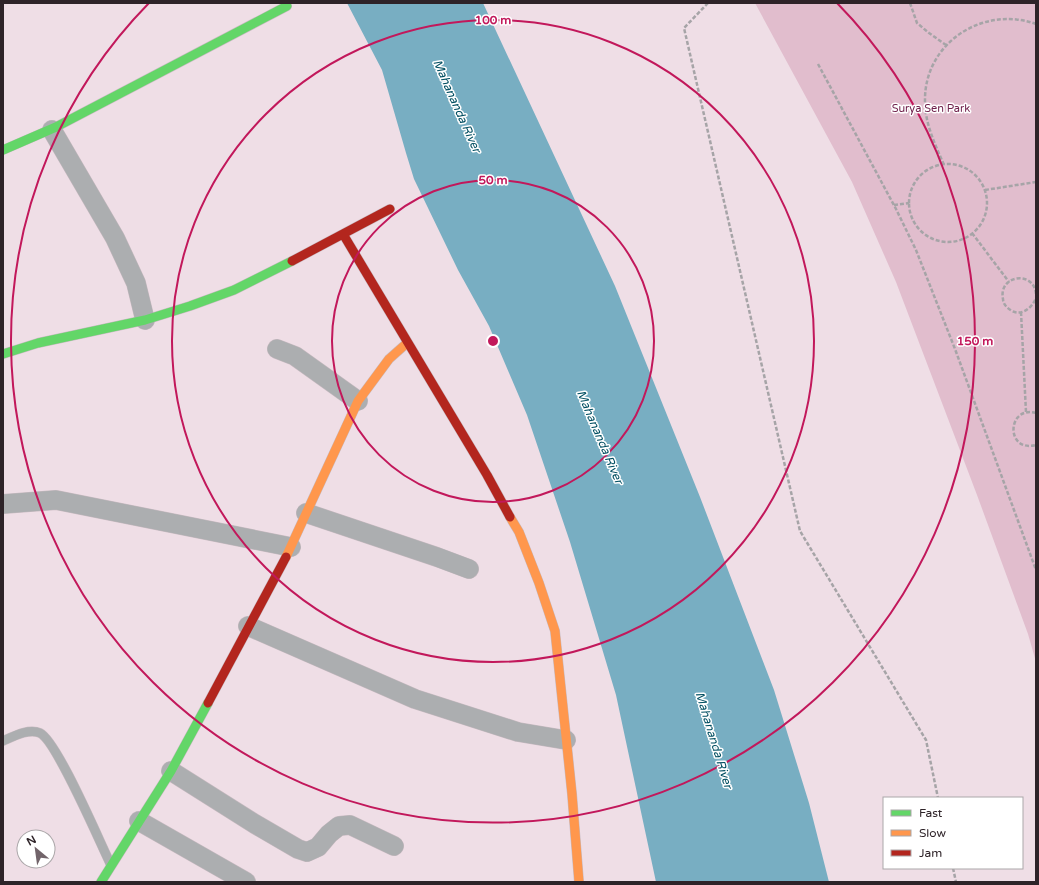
<svg xmlns="http://www.w3.org/2000/svg" width="1039" height="885" font-family="'Varela Round',sans-serif">
<style>
.green{fill:#e1bdcd}
.water{fill:#78aec2}
.lines{fill:none;stroke-linecap:round;stroke-linejoin:round}
.lane-casing{stroke:#c7bac0;stroke-width:10}
.street-casing{stroke:#c7bac0;stroke-width:20}
.fast-casing{stroke:#c7bac0;stroke-width:10}
.slow-casing{stroke:#c7bac0;stroke-width:10}
.jam-casing{stroke:#c7bac0;stroke-width:10}
.path{stroke:#a6a4a7;stroke-width:2.5;stroke-dasharray:4 2;stroke-linecap:butt}
.lane{stroke:#acaeb0;stroke-width:9}
.street{stroke:#acaeb0;stroke-width:19}
.fast{stroke:#63d668;stroke-width:9}
.slow{stroke:#ff974d;stroke-width:9}
.jam{stroke:#b3261e;stroke-width:9}
.ring{fill:none;stroke:#c2185b;stroke-width:2}
.labels{text-anchor:middle;dominant-baseline:central;stroke-width:3;stroke-linejoin:round;paint-order:stroke}
.park-label{font-size:11px;fill:#70224d;stroke:#fff}
.water-label{font-size:12px;font-style:italic;fill:#014e61;stroke:#fff}
.centre{fill:#c2185b;stroke:#fff;stroke-width:2}
.ring-label{font-size:12px;text-anchor:middle;font-weight:bold;fill:#c2185b;stroke:#fff;stroke-width:3;stroke-linejoin:round;paint-order:stroke}
</style>
<rect width="100%" height="100%" fill="#efdee6"/>
<path class="green" d="M755 3H1036V662L1028 634 977 495 896 282 852 182Z"/>
<path class="water" d="M347 3H483L615 286 700 497 774 690 809 803 829 882H656L616 695 570 542 527 415 489 326 458 270 414 179 406 153 382 70Z"/>
<g class="lines">
<defs>
<path id="lane" d="M3 741C14 736 29 728 40 733 57 741 100 843 111 865"/>
<path id="street" d="M52 130 115 238 136 283 145 320
M277 349 295 356 358 401
M3 504 56 500 291 547
M306 513 437 557 469 569
M248 626 415 699 518 732 566 740
M171 771 255 824 298 849 307 852 318 847 329 834 339 826 350 825 394 846
M139 821 246 882"/>
<path id="fast" d="M3 150 56 127 287 6
M3 354 38 343 145 320 190 306 234 290 292 261
M101 882 171 771 208 703"/>
<path id="slow" d="M510 517 519 532 539 583 555 631 572 794 579 882
M286 557 358 401 389 359 407 343"/>
<path id="jam" d="M343 234 487 475 510 517
M292 261 390 209
M208 703 286 557"/>
</defs>
<use href="#lane" class="lane-casing"/>
<use href="#street" class="street-casing"/>
<use href="#fast" class="fast-casing"/>
<use href="#slow" class="slow-casing"/>
<use href="#jam" class="jam-casing"/>
<path class="path" d="M708 3 684 28 800 531 926 740 938 798
M910 3 917 23 929 33 946 45
M818 64 896 209 916 250 955 349 1036 570
M909 203a39 39 0 1 1 78 0a39 39 0 1 1-78 0Z
M944 165C935 144 925 124 925 101 924 43 983 5 1036 24
M985 190 1036 182
M894 205 909 203
M972 233 1009 282
M1036 294C1034 270 998 275 1003 299 1003 304 1007 308 1012 311 1022 316 1032 308 1036 298
M1021 312 1026 412
M1036 413C1007 405 1005 453 1036 445
M953 868 956 882"/>
<use href="#lane" class="lane"/>
<use href="#street" class="street"/>
<use href="#fast" class="fast"/>
<use href="#slow" class="slow"/>
<use href="#jam" class="jam"/>
</g>
<g class="ring">
<circle cx="493" cy="341" r="161"/>
<circle cx="493" cy="341" r="321"/>
<path d="M837 3A482 482 0 1 1 149 3"/>
</g>
<g class="labels">
<g class="park-label">
<text x="931" y="108">Surya Sen Park</text>
</g>
<g class="water-label">
<text transform="translate(457 106) rotate(66)">Mahananda River</text>
<text transform="translate(600 437) rotate(67)">Mahananda River</text>
<text transform="translate(714 740) rotate(73)">Mahananda River</text>
</g>
</g>
<circle cx="493" cy="341" r="6" class="centre"/>
<g class="ring-label">
<text x="493" y="24">100 m</text>
<text x="493" y="184">50 m</text>
<text x="975" y="345">150 m</text>
</g>
<rect width="1039" height="885" fill="none" stroke="#2e2328" stroke-width="8"/>
<rect x="883" y="797" width="140" height="72" fill="#ffffff" stroke="#aba7a9"/>
<rect x="891" y="810" width="20" height="6" fill="#63d668" stroke="#aba7a9"/>
<text x="919" y="817" font-size="12" fill="#2e2328">Fast</text>
<rect x="891" y="830" width="20" height="6" fill="#ff974d" stroke="#aba7a9"/>
<text x="919" y="837" font-size="12" fill="#2e2328">Slow</text>
<rect x="891" y="850" width="20" height="6" fill="#b3261e" stroke="#aba7a9"/>
<text x="919" y="857" font-size="12" fill="#2e2328">Jam</text>
<g transform="translate(36 849) rotate(331)"><circle r="19" fill="#ffffff" stroke="#aba7a9"/>
<path d="M0-3L7 15L0 10L-7 15Z" fill="#72646a"/>
<text y="-6" font-size="11" font-weight="bold" text-anchor="middle" fill="#2e2328">N</text>
</g>
</svg>
